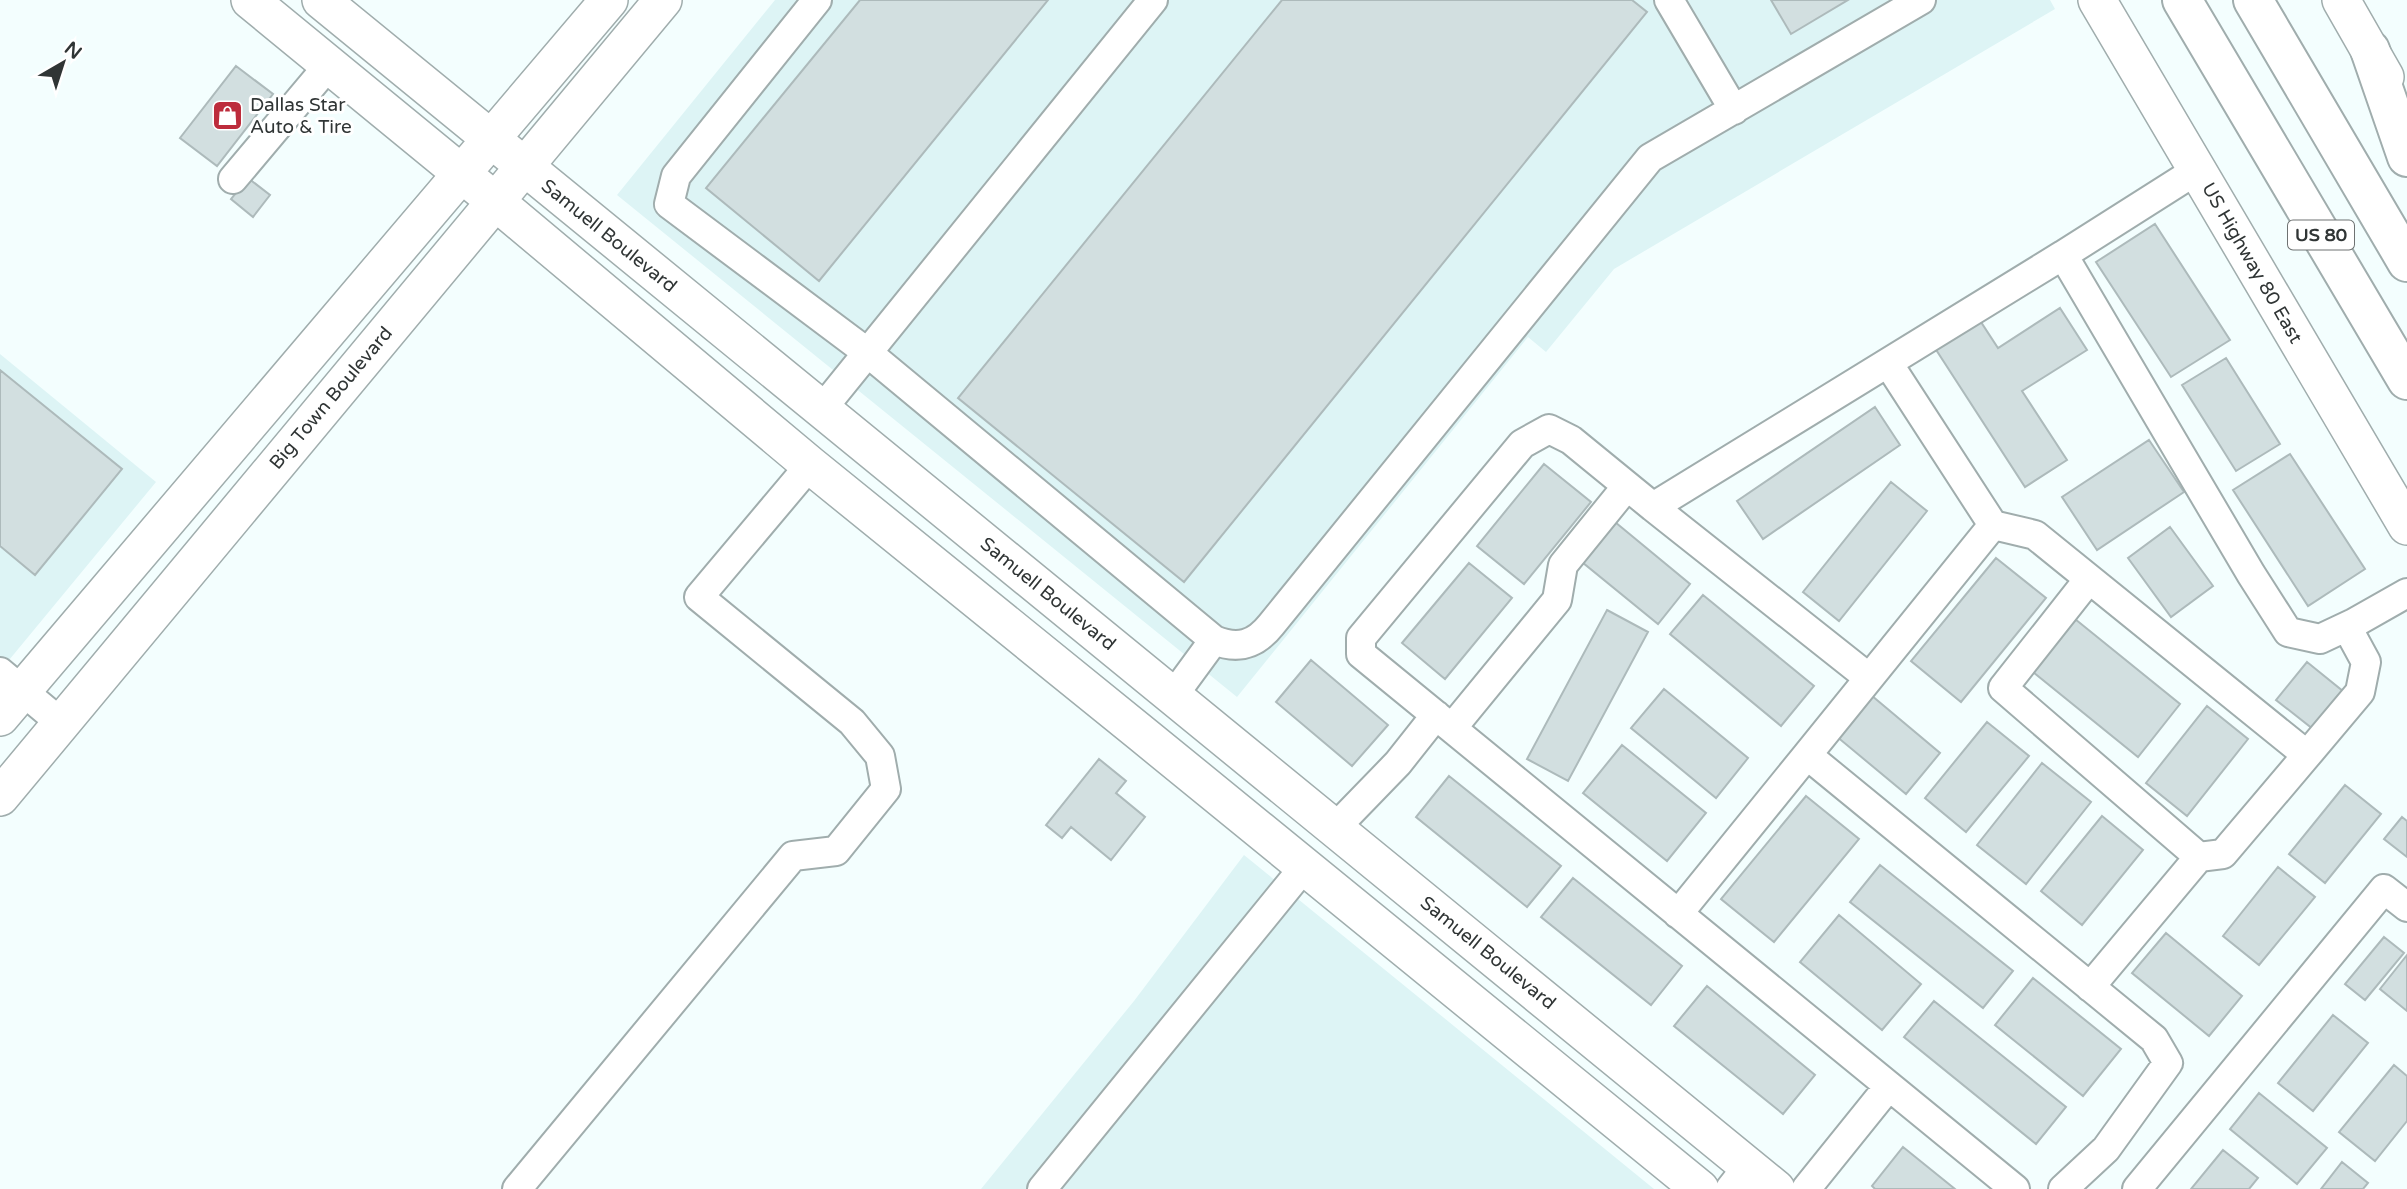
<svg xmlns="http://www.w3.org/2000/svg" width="2407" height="1189" font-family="'Varela Round',sans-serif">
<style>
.built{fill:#ddf4f5}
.building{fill:#d2dfe0;stroke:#adbabb;stroke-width:2}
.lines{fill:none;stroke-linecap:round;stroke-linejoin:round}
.minor-casing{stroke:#a0adad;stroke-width:32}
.major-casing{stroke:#a0adad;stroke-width:40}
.highway-casing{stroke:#a0adad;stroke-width:42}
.minor{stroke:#fff;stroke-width:28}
.major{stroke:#fff;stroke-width:37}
.highway{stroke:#fff;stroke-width:38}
.labels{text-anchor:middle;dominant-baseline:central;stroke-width:6;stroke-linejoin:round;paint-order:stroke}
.shield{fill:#fff;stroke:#6e7272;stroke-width:2}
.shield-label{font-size:18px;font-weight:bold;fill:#303535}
.poi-label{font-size:19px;fill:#303535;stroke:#fff;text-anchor:start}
.street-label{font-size:19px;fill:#303535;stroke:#fff}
</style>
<rect width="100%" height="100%" fill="#f3fefe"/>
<path class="built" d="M775 0H2050L2055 9 1614 269 1546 352 1528 337 1237 697 617 195Z
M0 354 156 482 0 671Z
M1244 855 1654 1189H981L1134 1001Z"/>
<path class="building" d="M860 0H1048L819 281 706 188Z
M1282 0H1632L1647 12 1184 582 958 398Z
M1771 0H1848L1791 34Z
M236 66 273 94 217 166 180 138Z
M248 178 270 195 253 217 231 199Z
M2155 224 2230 340 2171 377 2096 262Z
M2060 308 2087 350 2022 391 2067 460 2025 487 1933 345 1977 316 1998 348Z
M2226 358 2280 444 2236 471 2182 385Z
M0 370 122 469 35 575 0 546Z
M1875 407 1900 445 1763 539 1737 501Z
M2149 440 2184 492 2097 550 2062 497Z
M2290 454 2365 569 2308 606 2233 490Z
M1544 464 1591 502 1524 584 1477 546Z
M1891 482 1927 511 1839 621 1803 592Z
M1615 522 1690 584 1658 624 1582 562Z
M2170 527 2213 586 2171 617 2128 558Z
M1996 558 2046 598 1961 702 1911 661Z
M1469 563 1512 598 1445 679 1402 643Z
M1703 595 1814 686 1781 726 1670 634Z
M1607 610 1648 632 1568 781 1527 759Z
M2075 619 2180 704 2138 757 2033 672Z
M1311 660 1388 725 1352 766 1276 702Z
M2307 662 2344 692 2313 729 2276 700Z
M1664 689 1748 758 1716 798 1631 728Z
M1865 690 1940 753 1906 794 1830 731Z
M2207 706 2248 739 2187 816 2146 783Z
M1987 722 2029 756 1966 832 1925 798Z
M1622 745 1706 813 1667 861 1583 793Z
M1099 759 1126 781 1116 793 1145 817 1111 860 1071 827 1062 838 1046 825Z
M2042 763 2091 802 2026 884 1977 845Z
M1449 776 1561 866 1527 907 1416 817Z
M2345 785 2381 814 2325 883 2289 854Z
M1806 796 1859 839 1774 942 1721 899Z
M2102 816 2143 850 2082 925 2041 891Z
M2402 817 2407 821V857L2384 839Z
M1880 865 2013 971 1983 1008 1850 902Z
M2278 867 2315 897 2259 965 2223 936Z
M1573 878 1682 966 1651 1005 1541 917Z
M1839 915 1921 984 1882 1030 1800 962Z
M2166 933 2242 996 2209 1036 2132 973Z
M2384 937 2404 953 2365 1000 2345 984Z
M2407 955V1011L2380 989Z
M2033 978 2121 1049 2083 1096 1995 1025Z
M1707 986 1815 1075 1783 1114 1674 1026Z
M1934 1001 2066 1107 2036 1144 1904 1037Z
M2333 1015 2368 1043 2313 1111 2278 1083Z
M2394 1065 2407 1076V1121L2375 1161 2339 1132Z
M2259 1093 2327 1148 2297 1184 2230 1129Z
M1903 1147 1955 1189H1875L1872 1186Z
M2223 1150 2258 1178 2249 1189H2191Z
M2342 1162 2368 1183 2363 1189H2321Z"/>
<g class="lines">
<defs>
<path id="minor" d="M817 0 676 176 669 204 868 353 1214 640C1238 650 1255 645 1271 625L1650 158 1921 0
M1669 0 1734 110
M233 179 328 66
M2063 255 2197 170
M1888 363 1993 525 1807 755 2154 1039 2168 1063 2106 1149 2063 1189
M822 409 1153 0
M1653 507 1869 678
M1993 525 2035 535 2307 755 2223 854 2199 857 2003 688 2089 579
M0 672 61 723
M1173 696 1214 640
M1452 728 1557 600 1563 565 1627 486
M2307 755 2360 692 2366 662 2347 627
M1336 827 1398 763 1436 715
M1678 914 1807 755
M2090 987 2199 857
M517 1189 793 856 836 851 886 789 880 756 852 722 699 597 810 465
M1042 1189 1305 866
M1730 1189 1748 1166
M1806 1189 1889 1086
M2015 1189 1361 654V638L1522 444 1549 429 1571 440 1653 507 2063 255 2251 574 2288 632 2320 639 2354 623 2407 593
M2137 1189 2384 889 2407 907"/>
<path id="major" d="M250 0 495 201 810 465 1142 734 1700 1189
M321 0 1776 1189
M2097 0 2407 526
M2341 0 2385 77
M0 717 609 0
M0 797 663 0"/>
<path id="highway" d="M2182 0 2407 380
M2253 0 2407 262
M2370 50 2407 157"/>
</defs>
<use href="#minor" class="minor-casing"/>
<use href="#major" class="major-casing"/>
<use href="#highway" class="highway-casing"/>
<use href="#minor" class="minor"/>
<use href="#major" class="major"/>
<use href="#highway" class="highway"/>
</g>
<defs>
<symbol id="shop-square" viewBox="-11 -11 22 22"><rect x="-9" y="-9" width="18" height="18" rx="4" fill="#bd2c3c" stroke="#fff"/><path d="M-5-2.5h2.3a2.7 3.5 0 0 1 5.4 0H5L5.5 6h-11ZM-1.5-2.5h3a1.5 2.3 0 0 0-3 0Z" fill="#fff"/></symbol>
</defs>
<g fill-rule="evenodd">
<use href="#shop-square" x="210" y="98" width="35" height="35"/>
</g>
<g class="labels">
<rect class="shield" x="2288" y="220.5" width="66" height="29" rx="5"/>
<g class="shield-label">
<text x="2321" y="235">US 80</text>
</g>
<g class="poi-label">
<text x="250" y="105">Dallas Star<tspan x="250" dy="22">Auto &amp; Tire</tspan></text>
</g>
<g class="street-label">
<text transform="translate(609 236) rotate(39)">Samuell Boulevard</text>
<text transform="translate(2252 263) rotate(60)">US Highway 80 East</text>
<text transform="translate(331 398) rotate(-50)">Big Town Boulevard</text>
<text transform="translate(1048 594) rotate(39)">Samuell Boulevard</text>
<text transform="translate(1488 953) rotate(39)">Samuell Boulevard</text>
</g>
</g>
<g transform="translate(63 63) rotate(39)" stroke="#ffffff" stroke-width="5" paint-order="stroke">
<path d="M0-5L12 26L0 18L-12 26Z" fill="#303535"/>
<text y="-10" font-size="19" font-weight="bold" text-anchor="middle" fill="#303535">N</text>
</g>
</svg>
